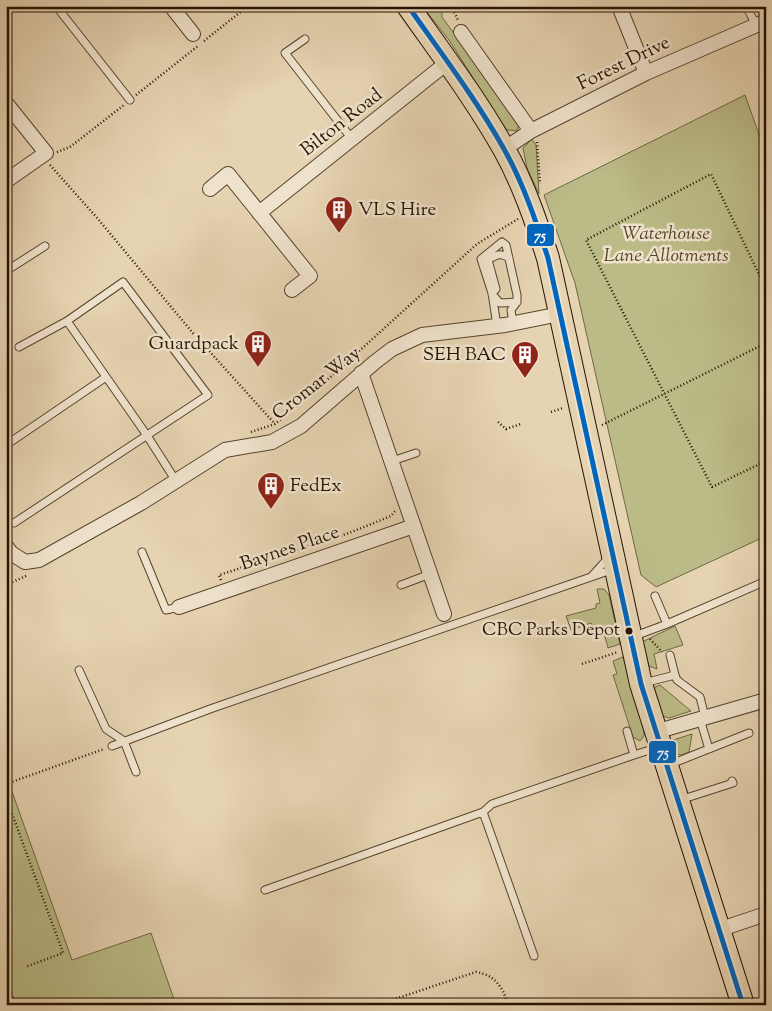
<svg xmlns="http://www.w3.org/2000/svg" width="772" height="1011" font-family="'Sorts Mill Goudy',serif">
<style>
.green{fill:#bbbb87;stroke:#706744}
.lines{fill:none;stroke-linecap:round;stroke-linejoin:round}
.service-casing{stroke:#56432c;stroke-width:9}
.minor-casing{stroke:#56432c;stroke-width:16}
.primary-casing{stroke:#261300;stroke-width:24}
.path{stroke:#261300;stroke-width:2.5;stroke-dasharray:1 2.5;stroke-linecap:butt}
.service{stroke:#efe2cc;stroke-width:7}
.minor{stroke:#efe2cc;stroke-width:14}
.primary{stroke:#e6d3b1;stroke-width:22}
.bus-1-casing{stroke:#efe2cc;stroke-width:9}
.bus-1{stroke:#0065bd;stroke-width:5}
.bus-dot{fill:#261300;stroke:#efe2cc;stroke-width:2}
.labels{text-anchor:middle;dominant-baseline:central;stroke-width:5;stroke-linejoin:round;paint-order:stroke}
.bus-label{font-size:18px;fill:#261300;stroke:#efe2cc;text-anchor:end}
.street-label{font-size:19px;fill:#261300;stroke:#efe2cc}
.poi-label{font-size:19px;fill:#261300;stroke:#efe2cc;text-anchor:start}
.park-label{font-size:19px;font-style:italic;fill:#534528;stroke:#efe2cc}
.line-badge{stroke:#efe2cc;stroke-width:2}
.badge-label{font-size:14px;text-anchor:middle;font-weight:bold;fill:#fff}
</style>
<rect width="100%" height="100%" fill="#e6d3b1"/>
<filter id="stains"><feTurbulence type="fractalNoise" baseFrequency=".004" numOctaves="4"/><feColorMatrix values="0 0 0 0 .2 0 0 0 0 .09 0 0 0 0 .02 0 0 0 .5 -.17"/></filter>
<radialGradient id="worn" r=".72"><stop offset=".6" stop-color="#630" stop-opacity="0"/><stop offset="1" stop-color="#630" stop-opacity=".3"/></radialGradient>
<path class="green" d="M422 6H442V17L519 123 517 131 507 130 501 122 449 40Z
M745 95 766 154V536L656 587 641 575 575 283 544 195Z
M532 139 536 145 539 194 527 168 523 148Z
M597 589H604L609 595 620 644 608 648 603 630 595 633 591 623 571 630 566 616 596 608V604L600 603Z
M675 626 683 645 654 654 657 669 649 666 642 642Z
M623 657 644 729V736L640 741 633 737 613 675 617 674 613 661Z
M660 685 691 711 669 718 662 716 653 688Z
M692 734 689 752 681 755 673 753 670 741Z
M10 786 72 960 151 933 176 1005H16L6 975V788Z"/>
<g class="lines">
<defs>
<path id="service" d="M56 6 130 100
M746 6 756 25
M305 39 285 53 352 139
M6 271 45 246
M492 293 496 289 488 260C496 255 501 252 509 258
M492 294 500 303 517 302
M497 326 492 293 481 259 502 242 506 245 517 295V302L511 310 513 323
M19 347 67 321
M6 445 106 377
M392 461 416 453
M14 523 208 395 123 282 67 321 146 434 176 481
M142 552 166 610 179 607
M591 577 609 557
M401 585 430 574
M667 624 766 581
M632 637 667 624 655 596
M670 655 675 675
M79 670 106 729 124 741 136 772
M644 683 675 675 677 680 700 697 705 717
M700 719 709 749
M627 731 634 755 659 747
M112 746 210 709 614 569
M671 764 749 733
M680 800 733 783 732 781
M483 812 534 956
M265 890 483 812 492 804 634 755"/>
<path id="minor" d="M171 6 193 34
M619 6 646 73
M461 32 531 131
M6 103 46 153 6 181
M504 149 531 131 646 73 766 21
M210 189 228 174 310 276 292 290
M259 213 448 62
M361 373 444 614
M6 546 11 553 25 562 39 560 141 503 225 450 272 442 301 426 375 362 392 349 422 335 505 325 560 314
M179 607 414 526
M655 732 766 700
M718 930 766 914"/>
<path id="primary" d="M408 6C441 53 476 99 504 149 523 183 536 221 548 258L641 684 743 1005"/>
</defs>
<use href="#service" class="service-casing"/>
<use href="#minor" class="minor-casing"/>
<use href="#primary" class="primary-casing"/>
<path class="path" d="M451 6 458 20
M204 41 248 6
M136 95 198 46
M537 142 540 184
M57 152 70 147 124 105
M50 165 98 219 192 332 275 424
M766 289 711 174 586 240 712 487 766 461
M551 412 563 408
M498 422 506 429 521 424
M602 425 766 343
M251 432 275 424 314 392 477 244 518 219
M221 580 219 575 349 533 391 516 396 510
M6 585 28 575
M650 639 662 652
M582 664 618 652
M6 784 104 749
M6 797 63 953 25 967
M6 995 9 1005
M386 1002 476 972C495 975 503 987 508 1005"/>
<use href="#service" class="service"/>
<use href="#minor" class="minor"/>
<use href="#primary" class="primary"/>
<defs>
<path id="bus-1" d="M408 6C441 53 476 99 504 149 523 183 536 221 548 258L641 684 743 1005"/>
</defs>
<use href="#bus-1" class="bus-1-casing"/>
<use href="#bus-1" class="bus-1"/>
</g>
<defs>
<symbol id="building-pin" viewBox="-11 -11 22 30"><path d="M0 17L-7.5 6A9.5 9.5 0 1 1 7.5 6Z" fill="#8f2418" stroke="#efe2cc"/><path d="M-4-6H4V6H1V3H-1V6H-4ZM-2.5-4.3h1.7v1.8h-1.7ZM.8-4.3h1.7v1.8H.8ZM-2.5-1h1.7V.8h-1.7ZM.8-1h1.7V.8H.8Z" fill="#fff"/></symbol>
</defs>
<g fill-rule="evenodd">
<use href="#building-pin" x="323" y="194" width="32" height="43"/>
<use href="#building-pin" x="242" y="328" width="32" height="43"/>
<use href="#building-pin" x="509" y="339" width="32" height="43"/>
<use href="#building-pin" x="255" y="470" width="32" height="43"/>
</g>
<circle class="bus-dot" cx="629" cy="631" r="4.5"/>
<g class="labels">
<g class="bus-label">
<text x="620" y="631">CBC Parks Depot</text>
</g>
<g class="street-label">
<text transform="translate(624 64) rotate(-26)">Forest Drive</text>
<text transform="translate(342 123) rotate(-38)">Bilton Road</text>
<text transform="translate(317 384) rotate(-38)">Cromar Way</text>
<text transform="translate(290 549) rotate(-19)">Baynes Place</text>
</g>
<g class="poi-label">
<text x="358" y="210">VLS Hire</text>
<text x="239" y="344" text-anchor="end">Guardpack</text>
<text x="506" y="355" text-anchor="end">SEH BAC</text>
<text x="290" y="486">FedEx</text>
</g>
<g class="park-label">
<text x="666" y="234">Waterhouse<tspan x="666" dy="22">Lane Allotments</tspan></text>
</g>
</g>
<g class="line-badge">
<rect x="526" y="223" width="29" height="24" rx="5" fill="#0065bd"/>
<rect x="648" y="740" width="29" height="24" rx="5" fill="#0065bd"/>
</g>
<g class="badge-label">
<text x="540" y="240">75</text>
<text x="663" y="757">75</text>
</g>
<rect width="772" height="1011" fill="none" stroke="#e6d3b1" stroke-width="25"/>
<rect x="8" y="8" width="757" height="996" fill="none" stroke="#261300" stroke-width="2.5"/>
<rect x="12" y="12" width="747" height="986" fill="none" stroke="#261300"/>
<rect width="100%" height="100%" filter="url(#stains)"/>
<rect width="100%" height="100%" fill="url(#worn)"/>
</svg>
